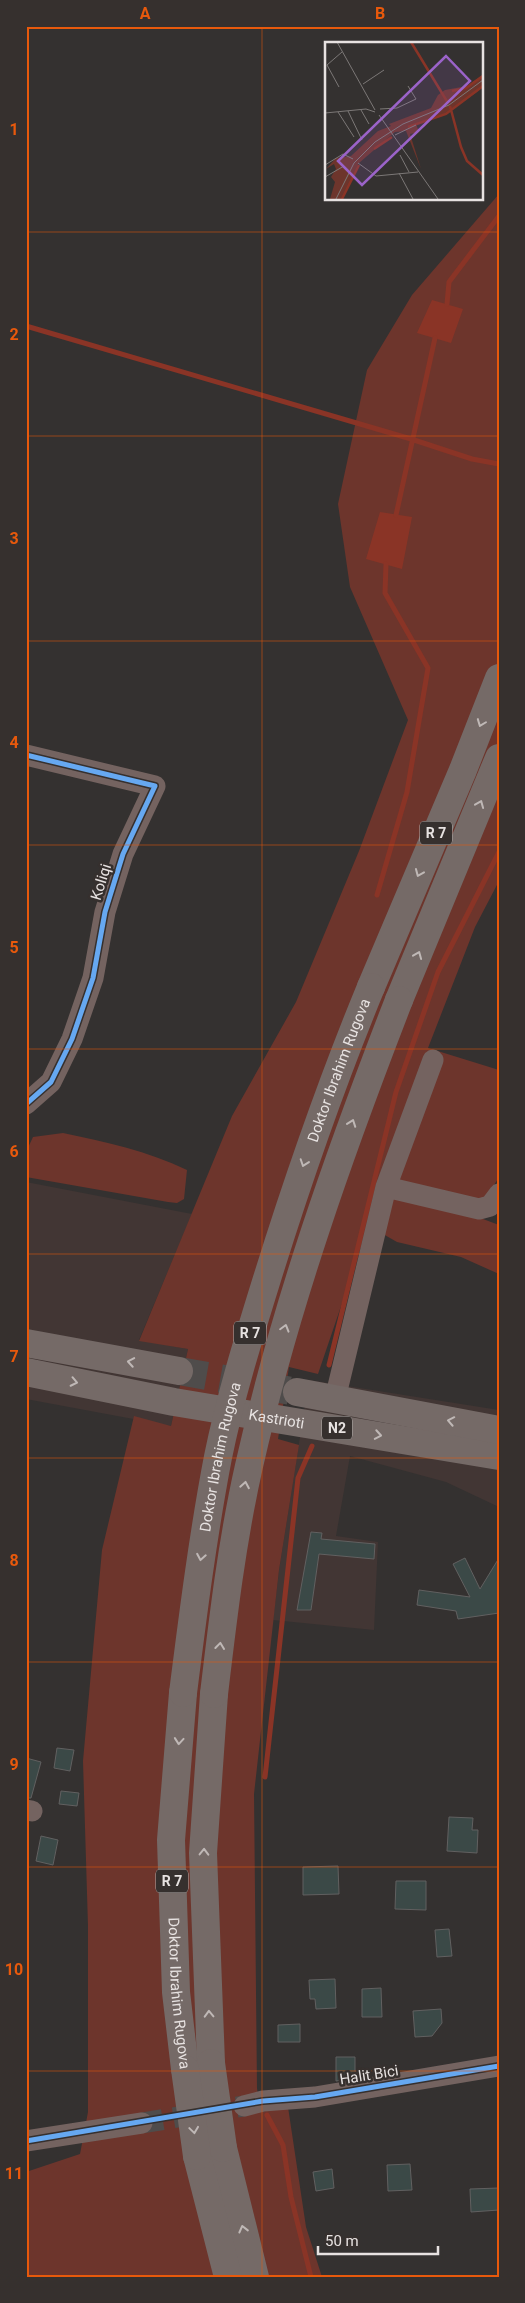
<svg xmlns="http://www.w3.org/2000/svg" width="525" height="2303" font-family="Roboto,sans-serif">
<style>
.built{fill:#423634}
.green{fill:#6d352c}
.water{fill:#8a3426}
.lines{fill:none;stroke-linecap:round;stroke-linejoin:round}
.stream{stroke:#8a3426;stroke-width:5}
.building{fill:#3b4947;stroke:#616060}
.minor-tunnel{stroke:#4f4c4b;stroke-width:21;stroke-dasharray:21 11;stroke-linecap:butt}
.highway-tunnel{stroke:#4f4c4b;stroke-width:28;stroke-dasharray:28 14;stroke-linecap:butt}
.minor{stroke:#746360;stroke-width:21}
.highway{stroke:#756a67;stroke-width:28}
.highway-bridge{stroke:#756a67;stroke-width:28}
.cycleway-casing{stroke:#36302e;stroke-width:8}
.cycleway{stroke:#66a8f1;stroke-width:5}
.oneway{stroke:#bfb8b6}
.grid{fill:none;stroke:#e8590c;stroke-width:1;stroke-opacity:0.55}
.labels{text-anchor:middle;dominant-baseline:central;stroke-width:5;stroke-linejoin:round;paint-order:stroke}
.shield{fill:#36302e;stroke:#b2adab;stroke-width:1}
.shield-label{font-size:14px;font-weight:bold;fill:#e7e2e1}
.street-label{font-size:15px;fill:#e7e2e1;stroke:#36302e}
.inset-river{fill:none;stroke:#8a3426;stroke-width:2.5}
.inset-road{fill:none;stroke:#7c7877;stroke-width:1}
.view{fill:#9b63c9;fill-opacity:0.15;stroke:#9b63c9;stroke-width:2.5}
.inset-edge{fill:none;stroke:#e7e2e1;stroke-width:2.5}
.neatline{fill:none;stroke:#e8590c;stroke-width:2}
.grid-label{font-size:16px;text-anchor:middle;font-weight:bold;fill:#e8590c}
</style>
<rect width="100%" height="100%" fill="#343130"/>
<path class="built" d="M26 1182 192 1214 139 1340 188 1349 171 1426 26 1399Z
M309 1380 499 1410V1507L446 1482 350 1456 336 1536 378 1542 374 1630 273 1620 279 1570Z"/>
<path class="green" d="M499 194V881L475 927 428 1048 499 1070V1177L475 1216 499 1225V1274L461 1257 397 1242 383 1234 394 1150 318 1374 289 1367 278 1439 299 1445 279 1570 254 1794 257 2088 260 2112 288 2107 306 2227 322 2277H26V2172L80 2154 88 2112V1926L83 1761 102 1550 134 1416 171 1426 188 1349 139 1341 232 1116 296 1002 359 851 408 720 350 587 338 504 367 370 412 295Z
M63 1133C107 1142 147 1151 187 1170L184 1199 177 1203 168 1202 26 1177V1152L33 1137Z"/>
<path class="water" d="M432 300 463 309 451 343 417 333Z
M380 512 412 517 402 569 366 559Z"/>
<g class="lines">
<path class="stream" d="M447 304 449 282 499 216
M26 326 411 439 472 459 499 464
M396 515 435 338
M377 895 407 792 428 668 385 593 386 564
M329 1365 396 1092 438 972 499 852
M265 1777 298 1478 312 1446
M267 2115 283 2145 291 2197 311 2277"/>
</g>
<path class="building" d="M311 1532 322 1533 321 1539 375 1544 374 1559 319 1554 311 1610H297Z
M465 1558 480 1589 499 1558V1613L458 1619 456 1611 417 1605 419 1590 470 1597 453 1564Z
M57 1748 74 1750 70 1771 54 1768Z
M26 1758 41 1762 31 1798H26Z
M61 1791 79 1793 77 1806 59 1804Z
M449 1817 473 1818 472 1830H478L477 1853 447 1851Z
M41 1836 58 1840 53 1865 36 1861Z
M338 1866 339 1894 303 1895V1867Z
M396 1881H426V1910L395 1909Z
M449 1929 452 1956 437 1957 435 1930Z
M335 1979 336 2008 316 2009 315 1999H310L309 1980Z
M381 1988 382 2017H362V1989Z
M441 2009 442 2023 432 2036 415 2037 413 2011Z
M300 2024V2042H278V2025Z
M336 2057H355V2078L336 2081Z
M410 2164 412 2190 388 2191 387 2165Z
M332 2169 334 2188 316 2191 313 2172Z
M499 2188V2210L471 2212 470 2189Z"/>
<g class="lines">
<path class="minor-tunnel" d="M142 2123 244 2106"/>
<path class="highway-tunnel" d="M179 1371 297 1392"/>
<path class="minor" d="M26 755 155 786 123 854 105 912 93 978 72 1039 51 1082 26 1104
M386 1187 479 1209 490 1206 499 1194
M335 1399 386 1187 433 1060
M26 1810 32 1811
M244 2106 263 2101 315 2097 499 2066
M26 2141 142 2123"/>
<g class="highway">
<path d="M371 987 463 770 499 678"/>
<path d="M399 1000 499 758"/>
<path d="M26 1343 179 1371"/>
<path id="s1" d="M26 1372 174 1402 499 1456"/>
<path d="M297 1392 499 1430"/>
<path id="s2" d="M183 1693 171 1840 176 1992 185 2069"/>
<path d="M211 2063 203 1853 214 1694"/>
<path d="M223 2148 255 2277"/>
<path d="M197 2156 228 2277"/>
</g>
<g class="highway-bridge">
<path id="s3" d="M183 1693C193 1614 203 1535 218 1457 230 1398 248 1340 266 1282 297 1182 331 1084 371 987"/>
<path d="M214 1694C223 1618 232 1541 249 1466 285 1306 340 1152 399 1000"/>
<path d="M211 2063 223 2148"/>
<path d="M185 2069 197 2156"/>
</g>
<defs>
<path id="cycleway" d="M26 755 155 786 123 854 105 912 93 978 72 1039 51 1082 26 1104
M26 2141 263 2101 315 2097 499 2066"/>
</defs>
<use href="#cycleway" class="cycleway-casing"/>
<use href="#cycleway" class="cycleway"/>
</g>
<defs><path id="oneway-chevron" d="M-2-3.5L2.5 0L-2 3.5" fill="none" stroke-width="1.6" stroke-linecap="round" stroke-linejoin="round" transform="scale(1.25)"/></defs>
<g class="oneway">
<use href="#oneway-chevron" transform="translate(481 723) rotate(111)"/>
<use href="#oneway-chevron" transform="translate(480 804) rotate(-68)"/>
<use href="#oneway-chevron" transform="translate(419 873) rotate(113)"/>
<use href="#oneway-chevron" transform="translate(418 955) rotate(-68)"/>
<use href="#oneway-chevron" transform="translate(352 1123) rotate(-70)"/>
<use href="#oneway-chevron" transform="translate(304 1163) rotate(109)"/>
<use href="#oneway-chevron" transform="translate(285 1328) rotate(-74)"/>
<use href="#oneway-chevron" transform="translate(131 1362) rotate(-170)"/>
<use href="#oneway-chevron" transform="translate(74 1382) rotate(12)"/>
<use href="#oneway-chevron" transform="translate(451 1421) rotate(-169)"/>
<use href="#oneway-chevron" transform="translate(378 1435) rotate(10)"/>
<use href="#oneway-chevron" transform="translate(245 1485) rotate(-80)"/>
<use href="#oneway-chevron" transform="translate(201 1557) rotate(100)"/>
<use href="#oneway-chevron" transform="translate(220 1646) rotate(-83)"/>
<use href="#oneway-chevron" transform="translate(179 1741) rotate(95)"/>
<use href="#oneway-chevron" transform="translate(204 1852) rotate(-89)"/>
<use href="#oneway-chevron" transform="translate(209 2014) rotate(-92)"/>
<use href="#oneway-chevron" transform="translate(194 2130) rotate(82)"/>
<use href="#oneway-chevron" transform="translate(243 2229) rotate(-104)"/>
</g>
<path class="grid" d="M262 26V2277M26 232H499M26 436H499M26 641H499M26 845H499M26 1049H499M26 1254H499M26 1458H499M26 1662H499M26 1867H499M26 2071H499"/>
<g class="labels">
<g class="shield">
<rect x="420" y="821.5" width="32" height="23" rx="4"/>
<rect x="234" y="1321.5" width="32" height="23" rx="4"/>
<rect x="322" y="1416.5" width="30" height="23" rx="4"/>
<rect x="156" y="1869.5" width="32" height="23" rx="4"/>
</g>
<g class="shield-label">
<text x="436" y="833">R 7</text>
<text x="250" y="1333">R 7</text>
<text x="337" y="1428">N2</text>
<text x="172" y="1881">R 7</text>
</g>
<g class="street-label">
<text transform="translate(101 882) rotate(-73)">Koliqi</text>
<text stroke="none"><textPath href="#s3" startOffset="644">Doktor Ibrahim Rugova</textPath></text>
<text stroke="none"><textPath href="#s1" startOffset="255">Kastrioti</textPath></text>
<text stroke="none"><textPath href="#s3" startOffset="239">Doktor Ibrahim Rugova</textPath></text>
<text stroke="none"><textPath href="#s2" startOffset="301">Doktor Ibrahim Rugova</textPath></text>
<text transform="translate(369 2075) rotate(-9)">Halit Bici</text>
</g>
</g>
<g transform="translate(325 42)">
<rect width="158" height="158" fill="#343130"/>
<path d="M157 33V45L152 50 122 71 91 82 94 90 85 92 96 127 81 89 70 90 34 121 17 157H5L10 140 6 135 11 127 9 122 1 127 11 116 26 114 53 89 66 84 64 82 106 66 113 53 120 48 142 44Z" fill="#6d352c"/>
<path class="inset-river" d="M86 0 123 61M127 49 141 46 158 34M125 64 136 105 142 119 158 133M83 85 121 72 158 44M49 107 67 95M17 157 34 123"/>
<path class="inset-road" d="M12 0 50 68M38 42 59 28M14 45 2 23 17 10M55 67 72 66 91 57 83 44M36 68 44 82M23 69 37 98M13 70 29 95M0 71 41 67 50 70M54 73 113 157M70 93 91 83M75 113 84 130M33 121 51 134 93 130M0 123 18 112 28 117M74 131 88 157M0 135 19 124M11 157 29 121 50 100 78 82 124 63 158 38"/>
<path class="view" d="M121 14 145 39 37 143 13 119Z"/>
<rect width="158" height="158" class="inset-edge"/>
</g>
<rect width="525" height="2303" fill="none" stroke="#36302e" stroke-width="55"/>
<path d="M318 2246v8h120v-8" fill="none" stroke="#e7e2e1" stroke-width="2.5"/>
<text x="325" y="2246" font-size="15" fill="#e7e2e1" stroke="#36302e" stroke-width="4" paint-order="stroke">50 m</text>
<rect x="28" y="28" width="470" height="2248" class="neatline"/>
<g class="grid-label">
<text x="145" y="19">A</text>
<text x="380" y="19">B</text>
<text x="14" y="135">1</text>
<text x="14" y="340">2</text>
<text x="14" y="544">3</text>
<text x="14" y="748">4</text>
<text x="14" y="953">5</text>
<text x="14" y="1157">6</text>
<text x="14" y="1362">7</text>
<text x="14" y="1566">8</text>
<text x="14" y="1770">9</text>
<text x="14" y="1975">10</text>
<text x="14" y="2179">11</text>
</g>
</svg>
